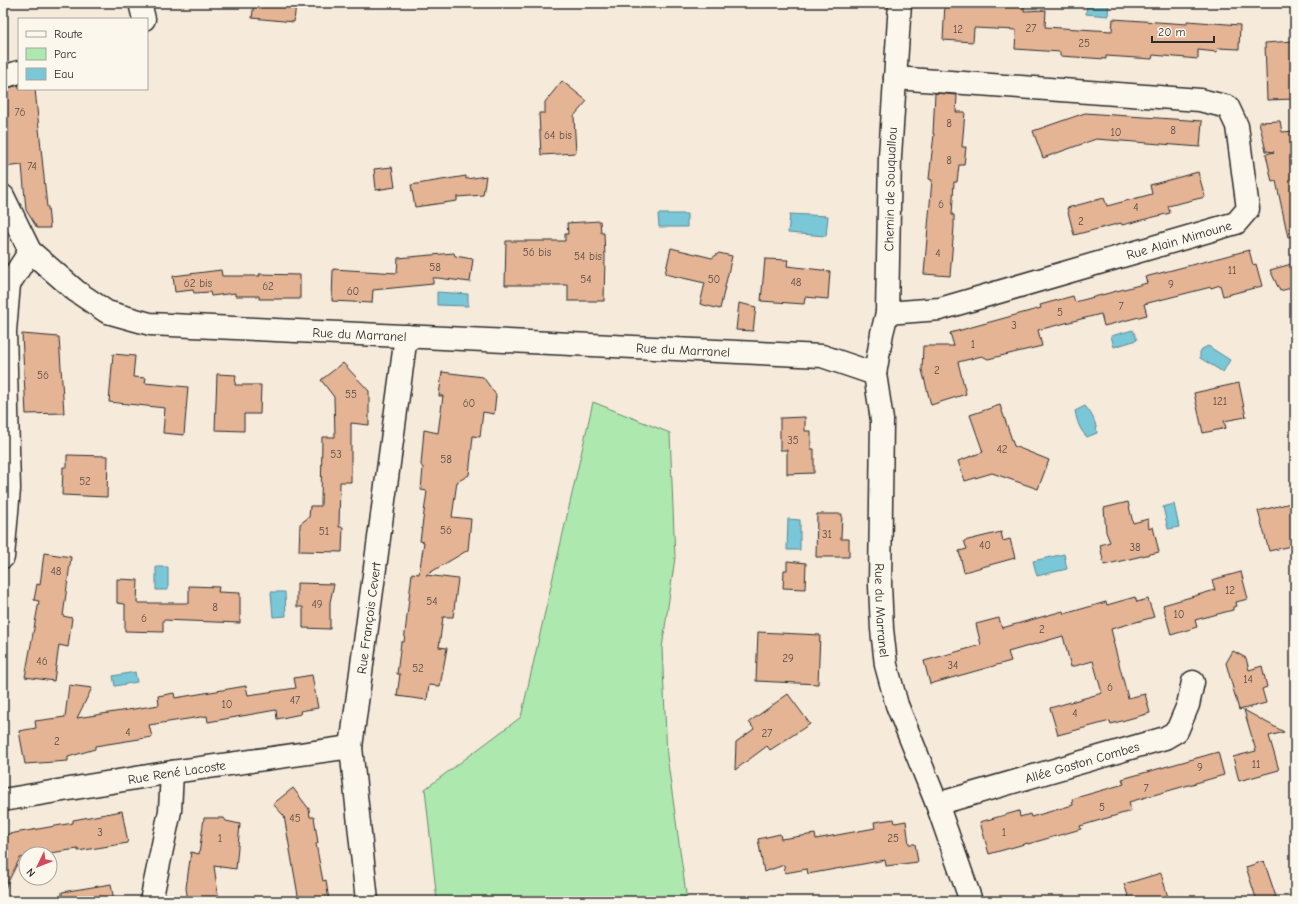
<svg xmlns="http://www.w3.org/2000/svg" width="1298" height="904" font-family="'Comic Neue',sans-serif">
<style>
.green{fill:#ade8ae;stroke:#6c8a6c}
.water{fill:#7ac7d8;stroke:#5a8993}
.building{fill:#e4b495;stroke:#2b2b2b}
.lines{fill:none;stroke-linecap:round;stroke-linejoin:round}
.street-casing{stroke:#2b2b2b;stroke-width:25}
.street{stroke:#fbf7ec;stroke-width:22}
.labels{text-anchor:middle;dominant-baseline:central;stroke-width:3;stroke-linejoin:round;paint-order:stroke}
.number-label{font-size:11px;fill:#594d46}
.street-label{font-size:13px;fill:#2b2b2b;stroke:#fbf7ec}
</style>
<rect width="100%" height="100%" fill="#f6eadb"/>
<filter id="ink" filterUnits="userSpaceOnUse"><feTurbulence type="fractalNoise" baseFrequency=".025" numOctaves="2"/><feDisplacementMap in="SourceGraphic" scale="8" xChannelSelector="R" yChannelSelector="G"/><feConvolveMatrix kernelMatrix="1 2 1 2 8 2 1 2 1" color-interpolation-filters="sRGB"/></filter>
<g filter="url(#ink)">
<path class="green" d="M593 402 670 433 675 558 662 648 667 756 687 901H437L425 789 521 717Z"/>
<path class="water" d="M1087 3H1109L1108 16 1086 14Z
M658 214H687V227H659Z
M790 214 828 216 826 236 788 233Z
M437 292 468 294V306L437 305Z
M1133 330 1137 340 1114 347 1111 336Z
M1208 346 1230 360 1223 372 1200 358V352L1202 349Z
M1085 406C1092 414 1096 422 1097 433L1087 437C1079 429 1077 421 1075 411Z
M1174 504 1179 527 1168 529 1163 507Z
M788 519 800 520V550H787Z
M1064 554 1067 569 1037 576 1033 561Z
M156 567H168V590H156Z
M271 592H285L286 616 273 617Z
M135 672 137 682 115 686 113 676Z"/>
<path class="building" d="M254 3H296L294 22 252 18Z
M945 3H1008V4L1024 5V11L1046 10 1045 27 1112 31 1113 19 1187 24V21L1240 25 1239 49 1218 48 1217 52 1198 50V59L1153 55 1152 59 1106 56V59L1060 56V52L1015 49 1016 30 974 28 973 42 943 40Z
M1293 41 1295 99 1267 100 1265 43Z
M562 81 587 101 574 116 576 153 541 155 539 113H545V102Z
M19 85V89H35L47 207H48L50 228H37L26 210 22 165 3 167V89Z
M935 93 957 95 956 112H965L962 147H966L964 165H959L957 182H954L952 215H954V227L950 276 924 274 932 180 929 179 934 134H933Z
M1085 113 1202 121 1200 147 1096 139 1043 158 1033 131Z
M1280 121 1282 132 1295 131V236L1288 237 1276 181 1272 182 1266 154 1274 152 1266 151 1259 122Z
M392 167 395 187 376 190 374 169Z
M1198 172 1205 197 1168 206 1170 213 1122 225 1121 223 1074 235 1067 208 1104 198 1107 206 1152 194 1150 185Z
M466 176V179L486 176 483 195 457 197V201L415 207 411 185Z
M600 221 601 233H604L605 257 604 301H568V285H505L506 241H565V234H568L567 223Z
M671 248 712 258 719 253 732 256 720 309 700 304 705 283 665 274Z
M1249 250 1253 265 1256 264 1262 286 1223 296 1220 285 1211 288V287L1144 304 1147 315 1104 326 1101 314 1038 330 1042 346 988 359 982 356 958 362 966 394 931 405 922 370 923 346H954L950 333 1041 308 1040 305 1073 296 1075 302 1147 283 1145 277Z
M454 253 455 256 473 259 470 282 438 278H433V284L373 290 372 303 332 301 333 269 397 273 398 258Z
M765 259 788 260 787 266 830 271 828 299 805 297 804 304 761 301Z
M1295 263V287L1280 291 1270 270Z
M221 270 222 276H260L259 274 300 275V299H259V296H235V293L211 296 210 292 194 293 193 290 175 292 173 276Z
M739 303 756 307 753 331 736 330Z
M22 334 59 337 64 413 26 414Z
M113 354 135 356 133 377 146 378 145 383 188 387 184 435 163 433 165 408 109 402Z
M343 363 369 391V425L351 423V482H340L339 527H343L342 552 299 551 300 524 309 517 310 506H321L322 437H335L334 397 321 380Z
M442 372 483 377 496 395 494 414 483 412 480 437 473 436 469 475 457 482 452 517 471 519 468 550 426 575 458 579 453 617H443L439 647 447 648 440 686 429 685 427 700 397 696 400 674H397L401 642H404L412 573 419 574 424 542 420 541 427 491 421 490 423 468 421 465 424 430 438 433 443 396H439Z
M217 374 236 375 235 385H261L260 414H244V431L215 430Z
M1239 383 1246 417 1224 421 1226 428 1203 433 1194 393Z
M1000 405 1014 446 1049 460 1038 489 992 473 965 481 958 461 983 452 970 415Z
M805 417V431H811V449H814V473L787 474V450H780V418Z
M67 455 108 456 107 497 62 495 63 467H67Z
M1128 502 1133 523 1148 519 1149 529 1153 527 1159 552 1104 565 1100 545 1110 542 1106 532 1104 508Z
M1295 502V545L1269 551 1258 511Z
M817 514H842L841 539H849V557H816Z
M1001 532 1003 541 1010 539 1015 558 964 572 959 551 967 549 964 541Z
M44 553 71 557 63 616 72 618 68 647 59 645 54 681 25 677 39 601 34 600 37 584 40 585Z
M787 561 806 563 805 589 783 588 784 570H787Z
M1241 572 1248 599 1236 602 1237 606 1233 607V610L1195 620 1197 627 1171 635 1163 605 1215 590 1212 580Z
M117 579 138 580 137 603H189V586L219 587 218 592 240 593V623L163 620V632L125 631V604L117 603Z
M297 583 334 584 330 602V629L303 628V607H297Z
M1135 597 1137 602 1148 599 1154 617 1111 629 1114 641H1113L1128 698 1145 694 1150 713 1111 724 1110 721 1058 735 1050 708 1102 693 1093 661 1071 667 1063 636 1008 652 1011 661 930 684 924 661 981 645 976 624 999 618 1002 628 1063 611 1064 614 1106 602 1107 605Z
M758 632 820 635 818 684 756 681Z
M1233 651 1246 658 1249 670 1262 666 1267 687 1262 689 1266 703 1239 710 1226 663Z
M312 675 318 708 300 711 301 714 277 719 276 710 208 722 207 716 149 725 152 737 95 746V749L68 757V761L25 764 19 731 36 728 35 721 65 717 69 685 92 688 77 718 159 705 158 696 174 693 175 698 246 686 248 695 296 688 294 678Z
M788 694 810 724 770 750 767 746 735 770 736 742 754 729 749 722Z
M1244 710 1284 732 1269 736 1279 770 1239 781 1233 757 1256 751Z
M1218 752 1224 775 1129 802 1131 811 1080 826 1081 829 1028 844V843L989 854 980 822 1019 811 1020 817 1030 814 1031 817 1073 805 1072 799 1124 784 1122 779Z
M293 788 309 809 310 817H314L318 843 316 844 323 881 326 880 329 901H299L284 816 273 804Z
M122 811 128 843 78 851V849L43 854H26V857L20 858 3 892V835L73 823V820Z
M204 818H224L226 821 240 824 236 869 214 866 219 901H188L186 888 191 852 199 854Z
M894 819 895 823 906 821 909 844H915L918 862 886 866 885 860 808 874 807 869 785 873 784 865 764 872 758 839 780 834 781 839 815 834 816 839 875 828 874 822Z
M1264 861 1276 897 1262 901H1257L1246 867Z
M1161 873 1169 901H1130L1124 884Z
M111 884 114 901H62V892Z"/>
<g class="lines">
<defs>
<g id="street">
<path d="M140 3 144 19"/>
<path d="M3 77 19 72"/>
<path id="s1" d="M3 196 30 251 76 291 107 312 150 324 822 356 875 374 882 420 880 585 882 629 886 665 897 705 937 804 971 901"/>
<path id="s2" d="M887 313 940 309 1236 223 1248 209 1237 126 1228 107 1200 100 895 78"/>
<path id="s3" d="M875 374 882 333 887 313 890 156 900 3"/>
<path d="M3 557 9 489 5 331 9 284 30 251"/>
<path id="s4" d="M3 800 172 772 351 747"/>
<path id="s5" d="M937 804 1165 738 1177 731 1188 705 1193 682"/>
<path d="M151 901 170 811 172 772"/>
<path id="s6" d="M367 901 351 747 406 336"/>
</g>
</defs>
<use href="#street" class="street-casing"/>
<use href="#street" class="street"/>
</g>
</g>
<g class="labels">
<g class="number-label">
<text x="1031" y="28">27</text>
<text x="958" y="29">12</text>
<text x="1084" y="43">25</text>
<text x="20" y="112">76</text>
<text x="949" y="123">8</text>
<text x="1173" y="130">8</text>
<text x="1116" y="132">10</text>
<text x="558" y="135">64 bis</text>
<text x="949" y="160">8</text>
<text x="32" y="166">74</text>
<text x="941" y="204">6</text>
<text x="1136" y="207">4</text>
<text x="1081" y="221">2</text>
<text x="537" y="252">56 bis</text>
<text x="938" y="253">4</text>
<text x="588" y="256">54 bis</text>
<text x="435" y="267">58</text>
<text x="1232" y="270">11</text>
<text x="586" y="279">54</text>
<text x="714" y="279">50</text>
<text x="796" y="282">48</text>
<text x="198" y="283">62 bis</text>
<text x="1171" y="284">9</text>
<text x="268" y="286">62</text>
<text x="353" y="291">60</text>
<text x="1121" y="306">7</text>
<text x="1060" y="312">5</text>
<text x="1014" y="325">3</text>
<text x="973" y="344">1</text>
<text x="937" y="370">2</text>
<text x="43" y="375">56</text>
<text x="351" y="394">55</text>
<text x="1220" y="401">121</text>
<text x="469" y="403">60</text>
<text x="793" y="440">35</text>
<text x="1002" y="449">42</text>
<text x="336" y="454">53</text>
<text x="446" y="459">58</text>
<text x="85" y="481">52</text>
<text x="446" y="530">56</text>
<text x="324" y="531">51</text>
<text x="827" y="534">31</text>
<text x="985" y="545">40</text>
<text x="1135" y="547">38</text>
<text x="56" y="571">48</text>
<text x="1230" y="590">12</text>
<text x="432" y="601">54</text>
<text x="317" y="604">49</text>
<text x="215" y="607">8</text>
<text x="1179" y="614">10</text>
<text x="144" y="618">6</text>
<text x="1042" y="629">2</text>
<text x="788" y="658">29</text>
<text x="42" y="661">46</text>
<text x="953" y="665">34</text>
<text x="418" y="668">52</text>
<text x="1248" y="679">14</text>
<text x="1110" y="687">6</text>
<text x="295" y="700">47</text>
<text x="227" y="704">10</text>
<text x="1075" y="713">4</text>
<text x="128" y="732">4</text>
<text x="767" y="733">27</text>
<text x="57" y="741">2</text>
<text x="1256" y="764">11</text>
<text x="1200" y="767">9</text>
<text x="1146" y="788">7</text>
<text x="1102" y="807">5</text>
<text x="295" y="818">45</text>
<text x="100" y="832">3</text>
<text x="1004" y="832">1</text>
<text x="220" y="838">1</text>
<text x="893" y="838">25</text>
</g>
<g class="street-label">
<text stroke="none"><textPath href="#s3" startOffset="186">Chemin de Souquallou</textPath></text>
<text stroke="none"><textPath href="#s2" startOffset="302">Rue Alain Mimoune</textPath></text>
<text stroke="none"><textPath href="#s1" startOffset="414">Rue du Marranel</textPath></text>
<text stroke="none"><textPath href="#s1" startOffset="738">Rue du Marranel</textPath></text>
<text stroke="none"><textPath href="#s1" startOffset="1170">Rue du Marranel</textPath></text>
<text stroke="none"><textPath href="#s6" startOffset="285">Rue François Cevert</textPath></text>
<text stroke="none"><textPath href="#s5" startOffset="151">Allée Gaston Combes</textPath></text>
<text stroke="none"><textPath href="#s4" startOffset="176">Rue René Lacoste</textPath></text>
</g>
</g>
<rect width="1298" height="904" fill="none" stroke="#fbf7ec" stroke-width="16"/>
<rect x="8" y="8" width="1282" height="888" fill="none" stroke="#2b2b2b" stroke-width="1.5" filter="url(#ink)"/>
<rect x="18" y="18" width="130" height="72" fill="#fbf7ec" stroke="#a8a59f"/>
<rect x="26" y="31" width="20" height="6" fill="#fbf7ec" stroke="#a8a59f"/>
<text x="54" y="38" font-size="12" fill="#2b2b2b">Route</text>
<rect x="26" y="48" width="20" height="12" fill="#ade8ae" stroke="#a8a59f"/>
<text x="54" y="58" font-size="12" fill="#2b2b2b">Parc</text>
<rect x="26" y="68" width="20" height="12" fill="#7ac7d8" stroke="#a8a59f"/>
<text x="54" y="78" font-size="12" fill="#2b2b2b">Eau</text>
<g transform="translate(38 866) rotate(227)"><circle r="19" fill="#fbf7ec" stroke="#a8a59f"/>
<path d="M0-3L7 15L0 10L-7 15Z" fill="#d1495b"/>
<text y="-6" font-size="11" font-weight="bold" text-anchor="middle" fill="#2b2b2b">N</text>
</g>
<path d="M1152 36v6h62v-6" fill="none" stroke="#2b2b2b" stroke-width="2"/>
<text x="1158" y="36" font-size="12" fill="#2b2b2b" stroke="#fbf7ec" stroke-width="3" paint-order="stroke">20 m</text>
</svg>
